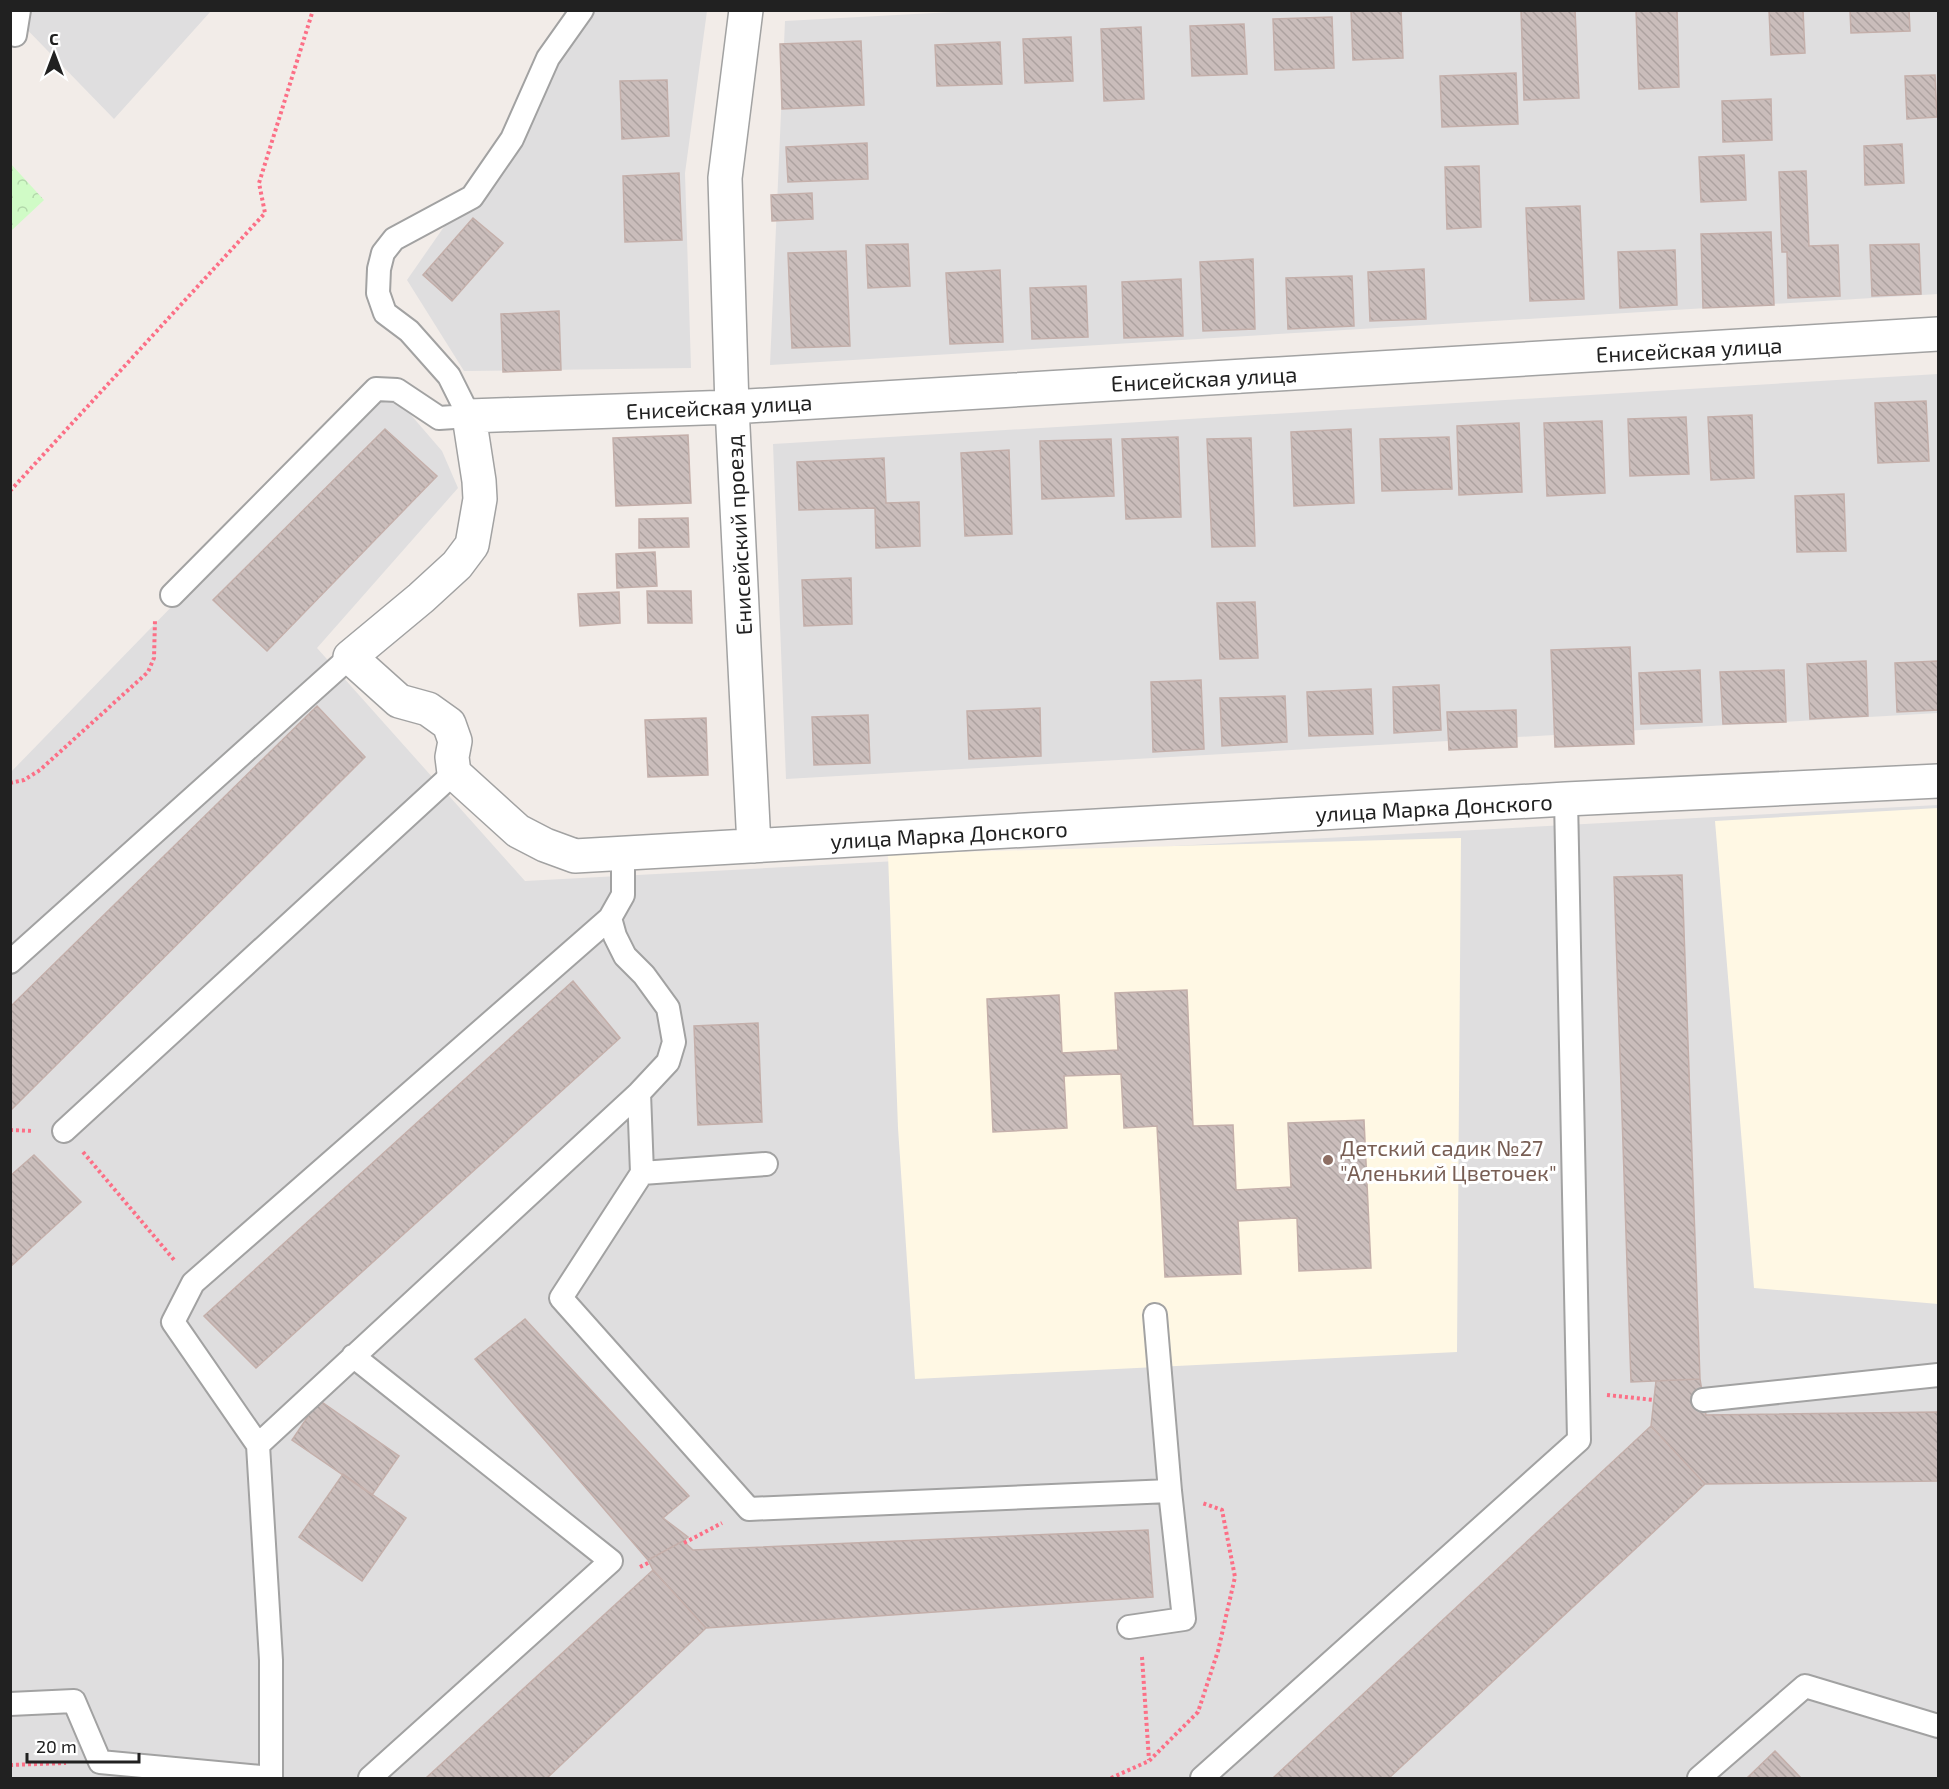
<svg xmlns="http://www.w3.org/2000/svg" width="1949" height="1789" font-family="'Exo 2',sans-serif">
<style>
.residential{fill:#dfdedf}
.education{fill:#fff8e4}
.park{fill:url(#park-crowns)}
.building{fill:url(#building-back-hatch);stroke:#c4afaa;stroke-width:1.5}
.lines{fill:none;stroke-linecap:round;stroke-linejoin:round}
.lane-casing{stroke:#a2a2a2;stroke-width:26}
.street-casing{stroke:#a2a2a2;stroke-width:36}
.path{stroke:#fc6f86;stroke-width:4;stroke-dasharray:3 3;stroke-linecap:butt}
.lane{stroke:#fff;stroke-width:22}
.street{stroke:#fff;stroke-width:33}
.education-dot{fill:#8d6e63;stroke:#fff;stroke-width:2}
.labels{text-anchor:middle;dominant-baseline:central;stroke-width:6;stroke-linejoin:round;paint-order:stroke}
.street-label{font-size:22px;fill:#212121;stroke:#fff}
.education-label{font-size:22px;fill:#785e54;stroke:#fff;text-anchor:start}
</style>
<defs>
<pattern id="park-crowns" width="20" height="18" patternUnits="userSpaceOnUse" patternTransform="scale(1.5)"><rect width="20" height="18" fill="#d0fbc6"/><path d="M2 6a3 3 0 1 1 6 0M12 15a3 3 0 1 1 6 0" fill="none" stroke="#b2d7aa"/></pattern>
<pattern id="building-back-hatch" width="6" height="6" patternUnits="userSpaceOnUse" patternTransform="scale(1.5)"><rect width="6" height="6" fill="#cabdbb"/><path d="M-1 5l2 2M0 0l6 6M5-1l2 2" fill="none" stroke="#ada2a0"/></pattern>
</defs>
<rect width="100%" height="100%" fill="#f2ece8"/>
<path class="residential" d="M989 10 1938 11V294L770 365 785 21Z
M10 11H211L114 119 11 13Z
M594 11H707L685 173 691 368 464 371 407 280Z
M1938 374V713L786 779 773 444Z
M386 386 442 451 458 488 317 648 525 881 1938 805V1778H11L10 773Z"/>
<path class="education" d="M1938 808V1304L1754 1288 1715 821Z
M1461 838 1457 1352 915 1379 898 1128 888 854Z"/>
<path class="park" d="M10 163 44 200 11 231H10Z"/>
<path class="building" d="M1351 10H1401L1403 58 1353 60Z
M1521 10H1575L1579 98 1524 100Z
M1636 10H1677L1679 87 1639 89Z
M1769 10H1803L1805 53 1771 55Z
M1850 10H1909L1910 31 1851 33Z
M1332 17 1334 68 1275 70 1273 19Z
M1244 24 1247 74 1192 76 1190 26Z
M1141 27 1144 99 1104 101 1101 29Z
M1071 37 1073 81 1025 83 1023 39Z
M861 41 864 105 782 109 780 44Z
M1000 42 1002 84 937 86 935 45Z
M1516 73 1518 124 1442 127 1440 76Z
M1935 75 1937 117 1907 119 1905 76Z
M667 80 669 136 622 139 620 81Z
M1771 99 1772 140 1723 142 1722 101Z
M867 143 868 179 788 182 786 147Z
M1902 144 1904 183 1865 185 1864 146Z
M1744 155 1746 200 1701 202 1699 157Z
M1479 166 1481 227 1447 229 1445 167Z
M1806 171 1809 246 1838 245 1840 296 1788 298 1787 252H1782L1779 172Z
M679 173 682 240 625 242 623 176Z
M812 193 813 219 772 221 771 195Z
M1580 206 1584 299 1530 301 1526 208Z
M473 218 503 243 452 301 423 275Z
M1771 232 1774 305 1703 308 1701 234Z
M908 244 910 286 868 288 866 245Z
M1919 244 1921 294 1872 296 1870 245Z
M1675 250 1677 305 1620 308 1618 252Z
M846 251 850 346 792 348 788 253Z
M1253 259 1255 329 1203 331 1200 262Z
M1424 269 1426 319 1370 321 1368 272Z
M1000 270 1003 342 950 344 946 273Z
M1352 276 1354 326 1288 329 1286 278Z
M1181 279 1183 336 1124 338 1122 282Z
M1086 286 1088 337 1032 339 1030 288Z
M559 311 561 370 503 372 501 314Z
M1926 401 1929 461 1878 463 1875 403Z
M1752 415 1754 478 1711 480 1708 417Z
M1686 417 1689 474 1630 476 1628 419Z
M1602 421 1605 493 1547 496 1544 423Z
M1519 423 1522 492 1459 495 1457 426Z
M385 429 437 476 267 651 213 600Z
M1351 429 1354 503 1294 506 1291 432Z
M688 435 691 503 616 506 613 438Z
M1178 437 1181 517 1126 519 1122 439Z
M1449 437 1452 489 1382 491 1380 439Z
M1251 438 1255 546 1212 547 1207 439Z
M1111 439 1114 496 1042 499 1040 441Z
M1009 450 1012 534 965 536 961 453Z
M884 458 886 503 919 502 920 546 876 548 875 508 799 510 797 462Z
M1844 494 1846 551 1797 552 1795 496Z
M688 518 689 547 639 548V519Z
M655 552 657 586 617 588 616 554Z
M851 578 852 624 804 626 802 580Z
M647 591H691L692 623H648Z
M619 592 620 623 580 626 578 594Z
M1255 602 1258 658 1220 659 1217 603Z
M1630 647 1634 744 1555 747 1551 650Z
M1866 661 1868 716 1810 719 1807 664Z
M1938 661V710L1897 712 1895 663Z
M1700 670 1702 722 1641 724 1639 673Z
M1784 670 1786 722 1723 724 1720 672Z
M1201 680 1204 749 1153 752 1151 682Z
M1439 685 1441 730 1394 733 1393 687Z
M1371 689 1373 734 1309 736 1307 692Z
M1285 696 1287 742 1222 746 1220 698Z
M317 706 365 757 11 1110 10 1007Z
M1040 708 1041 756 969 759 967 711Z
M1516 710 1517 747 1449 750 1447 712Z
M868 715 870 763 814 765 812 717Z
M706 718 708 775 648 777 645 720Z
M1682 875 1700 1379 1631 1382 1614 877Z
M573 981 620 1038 256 1368 204 1316Z
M1187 990 1193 1126 1233 1125 1236 1190 1291 1187 1288 1123 1364 1120 1371 1268 1299 1271 1297 1218 1238 1221 1241 1274 1165 1277 1157 1126 1124 1128 1121 1074 1064 1076 1067 1128 993 1132 987 999 1059 995 1062 1053 1118 1050 1115 993Z
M758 1023 762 1122 698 1125 694 1026Z
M34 1155 81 1202 10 1267V1176Z
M525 1319 689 1496 663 1518 688 1537 683 1541 648 1560 475 1359Z
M1700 1379 1706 1415 1938 1412V1481L1705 1484 1651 1426 1656 1381Z
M319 1400 399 1456 372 1495 292 1440Z
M1651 1426 1705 1484 1389 1778H1273Z
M343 1474 406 1518 362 1581 299 1537Z
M1148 1530 1153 1597 706 1628 653 1570 648 1560 683 1541 693 1550Z
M653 1570 706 1628 547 1778H426Z
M1775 1751 1801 1778H1747Z"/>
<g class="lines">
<defs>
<path id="lane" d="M15 35 19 10
M172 595 376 389 397 390 439 418 469 416 449 376 409 331 385 313 378 293 379 269 383 253 394 239 472 197 512 139 548 58 582 10
M10 962 350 657
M639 1093 642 1173 766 1164
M64 1131 454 773
M642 1173 561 1298 749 1509 1170 1491
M353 1356 611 1561 370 1778
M1703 1400 1938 1375
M258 1445 173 1322 193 1283 610 918
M1129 1627 1184 1619 1170 1491 1155 1315
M10 1704 74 1701 100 1762 271 1778
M271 1778V1660L258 1445 639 1093 668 1062 674 1042 668 1008 644 975 625 956 615 936 610 918 623 895V855
M1202 1778 1579 1440 1566 799
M1699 1778 1805 1686 1938 1726"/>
<path id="street" d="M746 10 725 178 732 407 754 846
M1938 334 732 407 469 416 479 481 480 499 472 545 457 565 421 598 350 657 399 701 428 709 449 724 455 741 452 757 454 773 518 831 545 845 575 856 1566 799 1938 781"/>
</defs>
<use href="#lane" class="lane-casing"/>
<use href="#street" class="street-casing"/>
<path class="path" d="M10 491 265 213 259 183 313 10
M10 783 24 780 40 770 148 672 154 658 155 620
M10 1130 34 1131
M83 1152 175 1261
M1607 1395 1654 1400
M684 1543 722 1523
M640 1567 650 1562
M1142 1657 1149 1760
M10 1765 66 1763
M1111 1778 1149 1761 1198 1712 1218 1651 1235 1577 1222 1510 1202 1503"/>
<use href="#lane" class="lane"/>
<use href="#street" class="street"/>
</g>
<circle class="education-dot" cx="1328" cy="1160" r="6"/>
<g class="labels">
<g class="street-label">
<text transform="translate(1689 349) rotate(-3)">Енисейская улица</text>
<text transform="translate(1204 378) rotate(-3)">Енисейская улица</text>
<text transform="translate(719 406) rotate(-3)">Енисейская улица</text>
<text transform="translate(738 535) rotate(-93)">Енисейский проезд</text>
<text transform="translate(1434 807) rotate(-3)">улица Марка Донского</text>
<text transform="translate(949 834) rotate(-3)">улица Марка Донского</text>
</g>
<g class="education-label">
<text x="1340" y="1147">Детский садик №27<tspan x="1340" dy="25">"Аленький Цветочек"</tspan></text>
</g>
</g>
<rect width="1949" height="1789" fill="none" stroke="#212121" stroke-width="24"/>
<g transform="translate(54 54)" stroke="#ffffff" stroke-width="4.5" paint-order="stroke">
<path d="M0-4.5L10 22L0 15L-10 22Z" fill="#212121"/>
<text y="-9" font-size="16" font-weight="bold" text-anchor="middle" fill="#212121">С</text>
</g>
<path d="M27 1753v9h112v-9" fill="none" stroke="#212121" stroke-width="3"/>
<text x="36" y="1753" font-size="18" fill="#212121" stroke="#ffffff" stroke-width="4.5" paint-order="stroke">20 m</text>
</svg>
